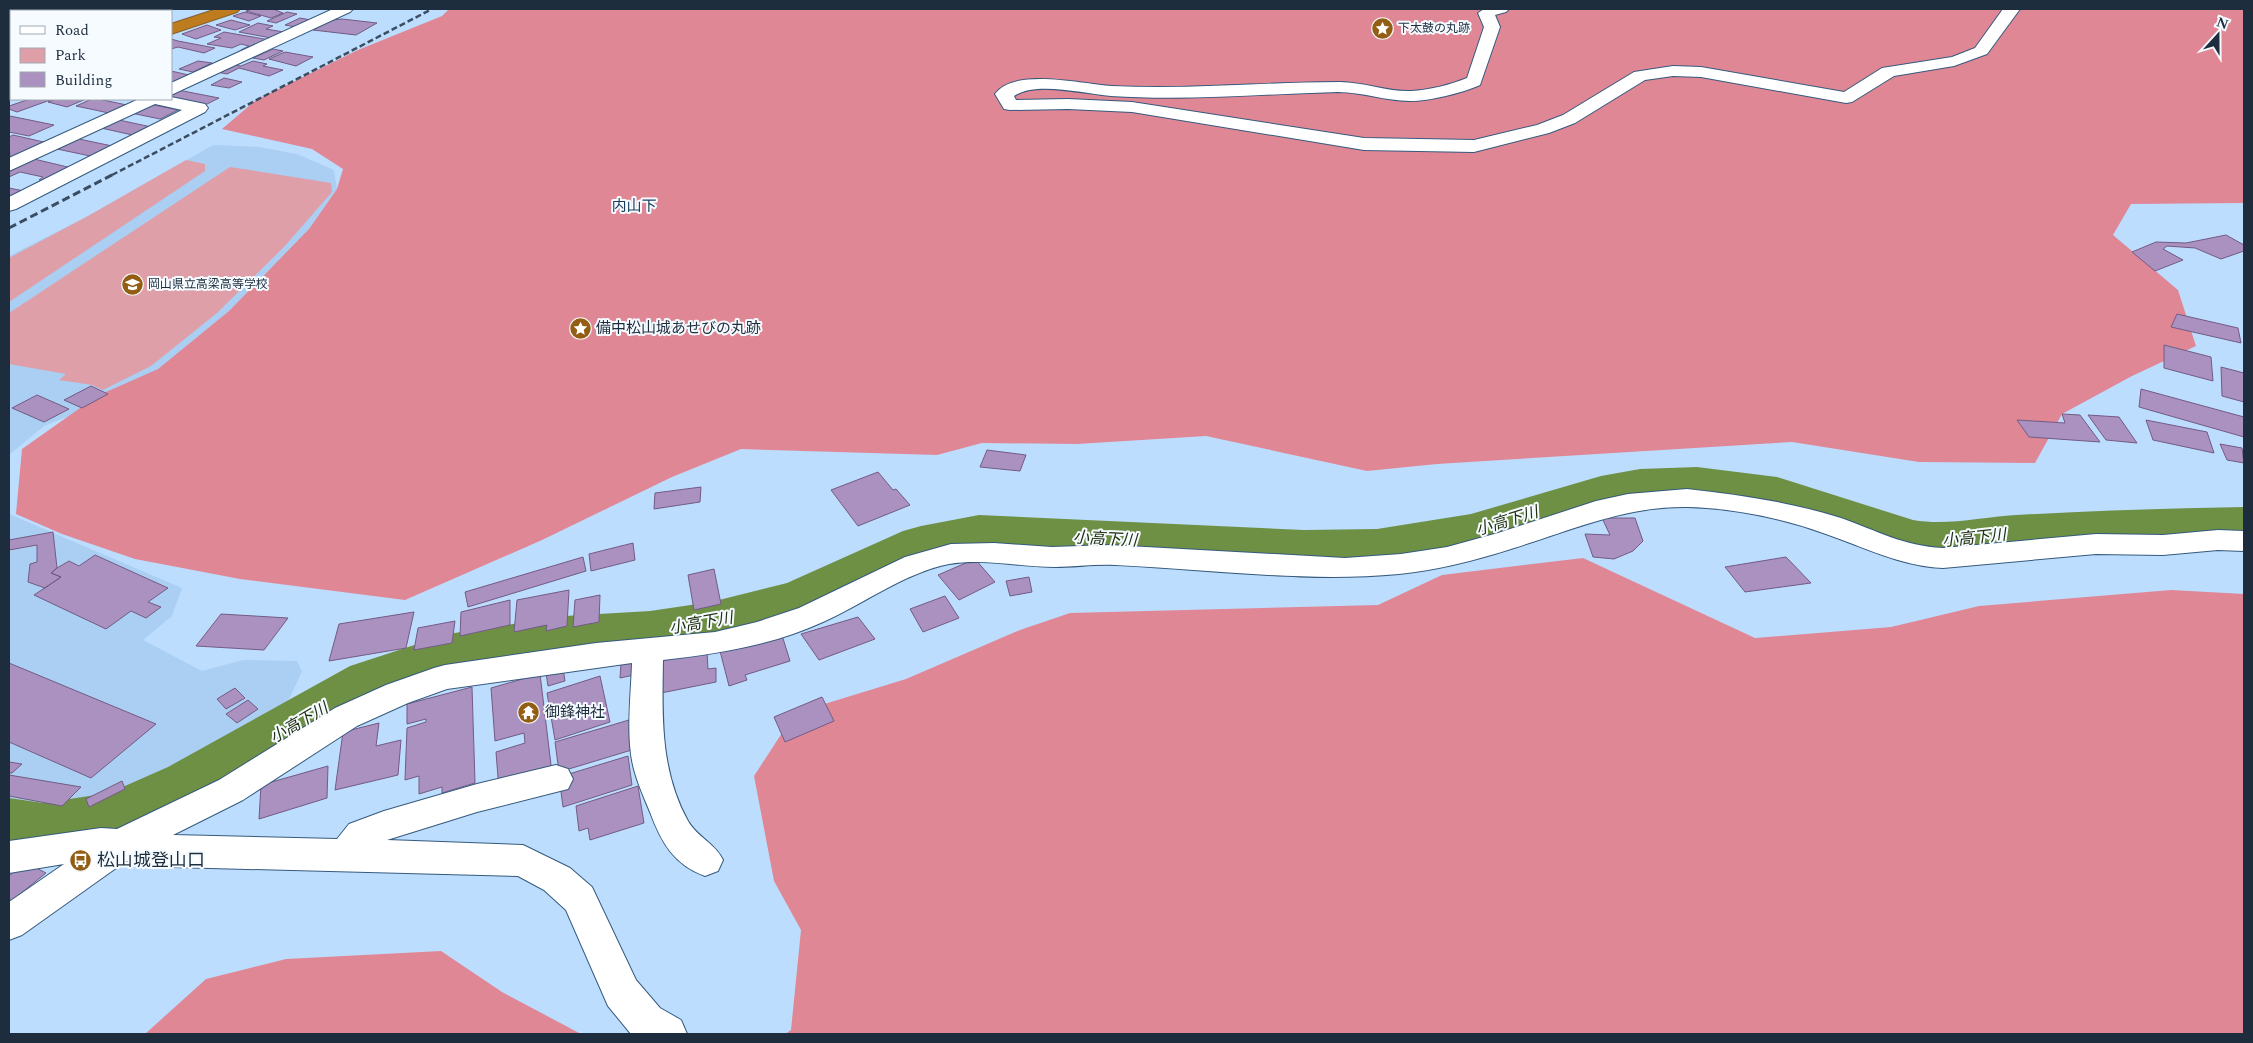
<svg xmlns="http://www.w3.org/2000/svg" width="2253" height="1043" font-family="Spectral,'Noto Sans JP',serif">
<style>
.built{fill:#aacff3}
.green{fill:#df9fa9}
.forest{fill:#e08796}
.water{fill:#6e9044}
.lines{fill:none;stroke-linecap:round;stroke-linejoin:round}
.river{fill:#6e9044;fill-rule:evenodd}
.building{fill:#aa91bf;stroke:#725b85}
.minor-casing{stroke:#355a7d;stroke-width:2}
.highway-casing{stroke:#86602a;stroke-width:2}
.minor{fill:#fff;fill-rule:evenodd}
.highway{fill:#be7c1f;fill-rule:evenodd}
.rail-far1{stroke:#3b4d61;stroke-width:2.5;stroke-dasharray:6 3;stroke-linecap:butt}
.rail{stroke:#3b4d61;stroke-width:3;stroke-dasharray:8 4;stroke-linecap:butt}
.labels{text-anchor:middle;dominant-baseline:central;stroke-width:4;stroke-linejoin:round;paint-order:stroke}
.far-poi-label{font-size:12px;fill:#1e2d3d;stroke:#f6fbff;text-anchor:start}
.far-quarter-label{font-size:15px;fill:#173b5c;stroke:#f6fbff}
.poi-label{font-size:15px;fill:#1e2d3d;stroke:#f6fbff;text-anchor:start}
.water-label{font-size:16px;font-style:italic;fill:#212f0f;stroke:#f6fbff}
.near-poi-label{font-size:18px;fill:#1e2d3d;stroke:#f6fbff;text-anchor:start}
</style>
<rect width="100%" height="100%" fill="#bdddfe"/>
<path class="built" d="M213 145 259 147 297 154 334 170 337 189 309 229 229 311 158 369 84 410 44 426 9 455V256L88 216Z
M9 514 182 588 172 616 143 640 202 671 243 660 297 661 302 671 286 706 291 712 244 742 183 776 157 784 147 795 92 814 9 801Z"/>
<path class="green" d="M186 160 205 164V171L9 302V258L88 216Z
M230 167 331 183 332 192 284 247 217 313 151 366 103 390 92 385 59 380 66 374 9 364V313Z"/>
<path class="forest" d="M449 9H2244V203L2131 204 2113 235 2178 290 2196 346 2132 376 2062 414 2035 463 1919 462 1792 442 1437 464 1367 471 1206 436 1077 444 982 443 937 455 741 449 672 477 542 540 405 600 240 579 135 559 62 534 16 514 22 449 97 396 158 369 229 311 309 229 337 189 343 169 312 149 222 129 256 100 358 50 442 16Z
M1583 558 1755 638 1891 627 1979 606 2171 590 2244 594V1034H785L791 1030 801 930 774 881 754 776 795 713 906 679 1020 630 1070 613 1378 605 1442 575Z
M441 951 502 992 581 1034H145L206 979 286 959Z"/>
<path class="water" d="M9 9H165L157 11H11V57L9 58Z"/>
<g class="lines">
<path class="river" d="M1697 467 1777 477 1913 520C1948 526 1981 517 2016 515 2092 511 2168 508 2244 507V543L2142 544 2012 551 1935 560 1888 550 1843 532 1773 510 1697 499 1640 501 1607 508 1472 550 1377 565 1304 566 979 551 933 560 821 613 711 644 650 653 565 658 452 677 392 698 212 805 139 840 116 848 43 859 9 854V798L43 803 109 793 168 767 350 666 448 634 565 616 650 611 711 602 787 583 903 531 921 526 979 515 1304 530 1377 529 1471 514 1601 476 1640 469Z"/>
</g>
<path class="building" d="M252 9H273L283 13 271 18 246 11Z
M245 12 261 16 249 21 233 16Z
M287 12 297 14 276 23 267 21Z
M300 18 311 20 296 27 285 25Z
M342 19 377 23 356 35 313 30 332 20Z
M231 20 250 25 235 30 216 25Z
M258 23 273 26 266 29 284 32 271 38 239 32Z
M207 25 221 30 196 39 182 34Z
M224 32 270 40 247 51 241 50 249 46 241 44 232 48 207 44 221 38 214 37Z
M171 39 178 41 215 48 204 53 178 47 171 49Z
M273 49 283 51 264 60 253 58Z
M285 52 313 57 296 66 269 59Z
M198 61 212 63 193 72 179 69Z
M253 61 267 64 263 66 283 70 269 76 239 68 227 74 217 72 232 65 241 66Z
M171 71 189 75 171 83Z
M224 78 242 82 229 88 211 85Z
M178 90 219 98 203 106 171 99V93Z
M30 99H53L17 112 9 109V106Z
M56 99H86L67 107 48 102Z
M92 99H98L127 105 109 113 76 106Z
M150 104 178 110 160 119 131 113Z
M9 116H10L54 125 29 136 9 132Z
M119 120 156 128 137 136 101 128Z
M13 135 48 143 10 160 9 137Z
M79 139 117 147 95 157 57 149Z
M34 159 76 169 49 182 39 180 43 177 20 172 9 177V171Z
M9 188 29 192 9 202Z
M2226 235 2244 245V251L2221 259 2195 248 2167 246 2163 249 2183 260 2155 271 2132 252 2156 242 2186 243Z
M2177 314 2238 328 2241 343 2171 327Z
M2164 345 2211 357 2213 381 2164 368Z
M2221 367 2244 373V402L2222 396Z
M91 386 108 394 82 408 64 400Z
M2141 389 2244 417V437L2139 407Z
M37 395 69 409 44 422 12 408Z
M2062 414 2080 415 2100 442 2029 437 2017 420 2065 423Z
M2088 415 2119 417 2137 443 2106 440Z
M2146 420 2207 432 2214 453 2153 440Z
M2220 444 2242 448 2244 463 2227 460Z
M987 450 1026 455 1020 471 980 467Z
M878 472 893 490 896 489 910 505 858 526 831 490Z
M701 487 700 502 654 509 655 493Z
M1602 518H1635L1643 541 1633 551 1614 559 1593 557 1585 534 1610 535Z
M53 532 57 568 51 573 61 577 45 588 28 582 30 564 37 562V545L9 550V540Z
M633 543 635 560 591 571 589 554Z
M95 555 168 588 148 602 161 607 146 618 131 611 106 629 34 595 61 577 51 573 57 568 69 561 79 566Z
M583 557 586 571 468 607 465 592Z
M1786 557 1811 583 1745 592 1725 567Z
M975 559 995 582 959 600 938 575Z
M714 569 721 604 694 610 688 575Z
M1029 577 1032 592 1010 596 1006 581Z
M569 590 567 626 546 631 547 625 514 632 517 600Z
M600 595 599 622 573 627 575 600Z
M945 596 959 618 923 632 910 609Z
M510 600V625L460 636 461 612Z
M414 612 406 648 329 661 339 624Z
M221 614 288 618 264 650 196 646Z
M858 617 875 639 819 660 801 634Z
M455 621 452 643 414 650 418 628Z
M781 632 790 661 745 675 747 680 729 686 720 651Z
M707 651 708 669 716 668V682L656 694V661Z
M639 659V674L620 678 621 663Z
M9 663 156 724 91 778 9 742Z
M563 668 565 681 548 686 546 673Z
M540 674 552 773 499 790 496 752 525 743 524 733 495 741 491 688Z
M600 676 610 722 555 740 547 693Z
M472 687 475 783 442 793V787L419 794V776L405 780 407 728 426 722V719L407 724V704Z
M235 688 245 698 226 709 217 699Z
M822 697 834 721 785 742 774 717Z
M248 700 258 709 237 723 226 714Z
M639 717 635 749 559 772 555 742Z
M379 723 376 746 401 740 398 775 335 790 343 732Z
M628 756 632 785 563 807 559 777Z
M9 762 22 764 12 773H9Z
M328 766 327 798 259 819 261 785Z
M9 775 81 787 62 806 9 796Z
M122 781 125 789 89 807 86 799Z
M638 786 644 823 590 840 588 828 579 831 576 806Z
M25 862 46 873 9 903V876Z"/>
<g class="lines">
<defs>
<path id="minor" d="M333 9H353L350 12 171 95V83Z
M1484 9H1509L1506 12 1495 15 1500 27 1480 85C1462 93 1430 101 1410 101 1386 101 1362 92 1338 92 1263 94 1186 101 1111 96 1084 94 1037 81 1014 96L1016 100 1068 99 1132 102 1364 138 1474 140 1537 125 1563 115 1634 72 1673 66 1701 67 1844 92 1882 68 1952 57 1975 48 2003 9H2020L1987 54 1954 66 1894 76 1852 102 1846 103 1701 77 1673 76 1645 80 1575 123 1549 133 1474 152 1364 150 1132 112 1068 109 1010 110 1004 109 995 94C1014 67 1083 84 1112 86 1188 90 1264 82 1340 82 1363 82 1388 92 1411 91 1429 90 1450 85 1467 78L1484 27 1478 13Z
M171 97 205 104 208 108 205 112 16 209 9 211V197L182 110 155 104 9 171V158L139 99Z
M1687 489C1739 495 1791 502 1841 518 1878 531 1903 546 1943 548L2096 534 2163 535 2218 530 2244 531V551L2218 550 2163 555 2096 554 1943 568C1900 566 1864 547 1823 533 1782 518 1731 508 1687 507 1626 506 1572 530 1514 548 1477 560 1438 570 1399 574 1305 583 1209 569 1115 565 1095 564 1075 567 1055 567 1020 567 984 558 949 564 907 572 863 604 823 622 773 645 717 654 663 660 662 715 660 771 688 821 697 837 715 843 723 860L718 871 705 876C674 865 661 842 650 812 645 800 639 787 635 773 625 741 631 697 632 663L447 689 408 703 357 726 243 800 173 835 337 839 349 824 384 811 477 784 556 765 568 769 573 779 568 789 477 812 387 840 523 845 570 868 592 887 636 980 660 1008 681 1020 687 1034H631L608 1006 566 910 544 890 518 876 173 867 126 861 22 935 9 940V902L64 864 9 873V841L101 828 117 829 219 780 335 708 386 685 434 668 445 665 596 643 715 632 757 622 799 608 905 557 951 544 994 543 1052 547 1110 545 1345 558 1401 554 1447 547 1498 533 1596 501 1628 494Z"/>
<path id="highway" d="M217 9H240L237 12 171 34V24Z
M9 76H11V87H9Z"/>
</defs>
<use href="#minor" class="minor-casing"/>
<use href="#highway" class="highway-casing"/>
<use href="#minor" class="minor"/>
<use href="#highway" class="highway"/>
<path class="rail-far1" d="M112 175 432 9"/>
<path class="rail" d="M9 228 114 174"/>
</g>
<defs>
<symbol id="sight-disc" viewBox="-11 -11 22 22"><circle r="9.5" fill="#935e13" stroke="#f6fbff"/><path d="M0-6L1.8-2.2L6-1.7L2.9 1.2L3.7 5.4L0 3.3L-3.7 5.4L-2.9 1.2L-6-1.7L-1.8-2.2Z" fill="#fff"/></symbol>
<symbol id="school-disc" viewBox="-11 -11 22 22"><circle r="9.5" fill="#935e13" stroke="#f6fbff"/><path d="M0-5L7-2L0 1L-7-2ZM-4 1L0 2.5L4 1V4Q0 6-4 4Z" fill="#fff"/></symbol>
<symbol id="temple-disc" viewBox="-11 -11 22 22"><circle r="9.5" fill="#935e13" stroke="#f6fbff"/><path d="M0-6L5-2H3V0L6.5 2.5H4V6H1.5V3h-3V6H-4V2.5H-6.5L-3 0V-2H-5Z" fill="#fff"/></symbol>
<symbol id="bus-disc" viewBox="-11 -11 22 22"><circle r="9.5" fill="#935e13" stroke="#f6fbff"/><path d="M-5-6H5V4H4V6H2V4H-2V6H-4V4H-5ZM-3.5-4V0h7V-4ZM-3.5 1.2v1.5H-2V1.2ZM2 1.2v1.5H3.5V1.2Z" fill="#fff"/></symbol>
</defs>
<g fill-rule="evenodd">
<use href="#sight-disc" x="1370" y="16" width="25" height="25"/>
<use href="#school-disc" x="120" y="272" width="25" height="25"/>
<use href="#sight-disc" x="568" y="316" width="25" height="25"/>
<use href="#temple-disc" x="516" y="700" width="25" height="25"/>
<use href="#bus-disc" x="68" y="848" width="25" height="25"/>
</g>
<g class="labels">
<g class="far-poi-label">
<text x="1398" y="28">下太鼓の丸跡</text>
<text x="148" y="284">岡山県立高梁高等学校</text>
</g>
<g class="far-quarter-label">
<text x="634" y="206">内山下</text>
</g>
<g class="poi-label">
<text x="596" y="328">備中松山城あせびの丸跡</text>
<text x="545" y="712">御鋒神社</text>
</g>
<g class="water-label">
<text transform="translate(1507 521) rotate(-17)">小高下川</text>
<text transform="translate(1974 538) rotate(-6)">小高下川</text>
<text transform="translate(1105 539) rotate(3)">小高下川</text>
<text transform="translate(701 623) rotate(-10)">小高下川</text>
<text transform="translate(299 723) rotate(-30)">小高下川</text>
</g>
<g class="near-poi-label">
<text x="97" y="860">松山城登山口</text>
</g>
</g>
<rect width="2253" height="1043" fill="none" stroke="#1e2d3d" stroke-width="20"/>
<rect x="10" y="10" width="162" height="90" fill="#f6fbff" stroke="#a0a9b1"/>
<rect x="20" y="26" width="25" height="8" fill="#ffffff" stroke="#a0a9b1"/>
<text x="55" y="35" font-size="15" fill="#1e2d3d">Road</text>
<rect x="20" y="48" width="25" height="15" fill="#df9fa9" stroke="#a0a9b1"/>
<text x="55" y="60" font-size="15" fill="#1e2d3d">Park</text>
<rect x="20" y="72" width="25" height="15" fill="#aa91bf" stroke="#a0a9b1"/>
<text x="55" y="85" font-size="15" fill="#1e2d3d">Building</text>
<g transform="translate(2218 35) rotate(21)" stroke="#f6fbff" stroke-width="4" paint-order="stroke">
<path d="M0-4L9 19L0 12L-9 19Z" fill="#1e2d3d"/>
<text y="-8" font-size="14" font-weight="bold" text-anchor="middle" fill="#1e2d3d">N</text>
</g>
</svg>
